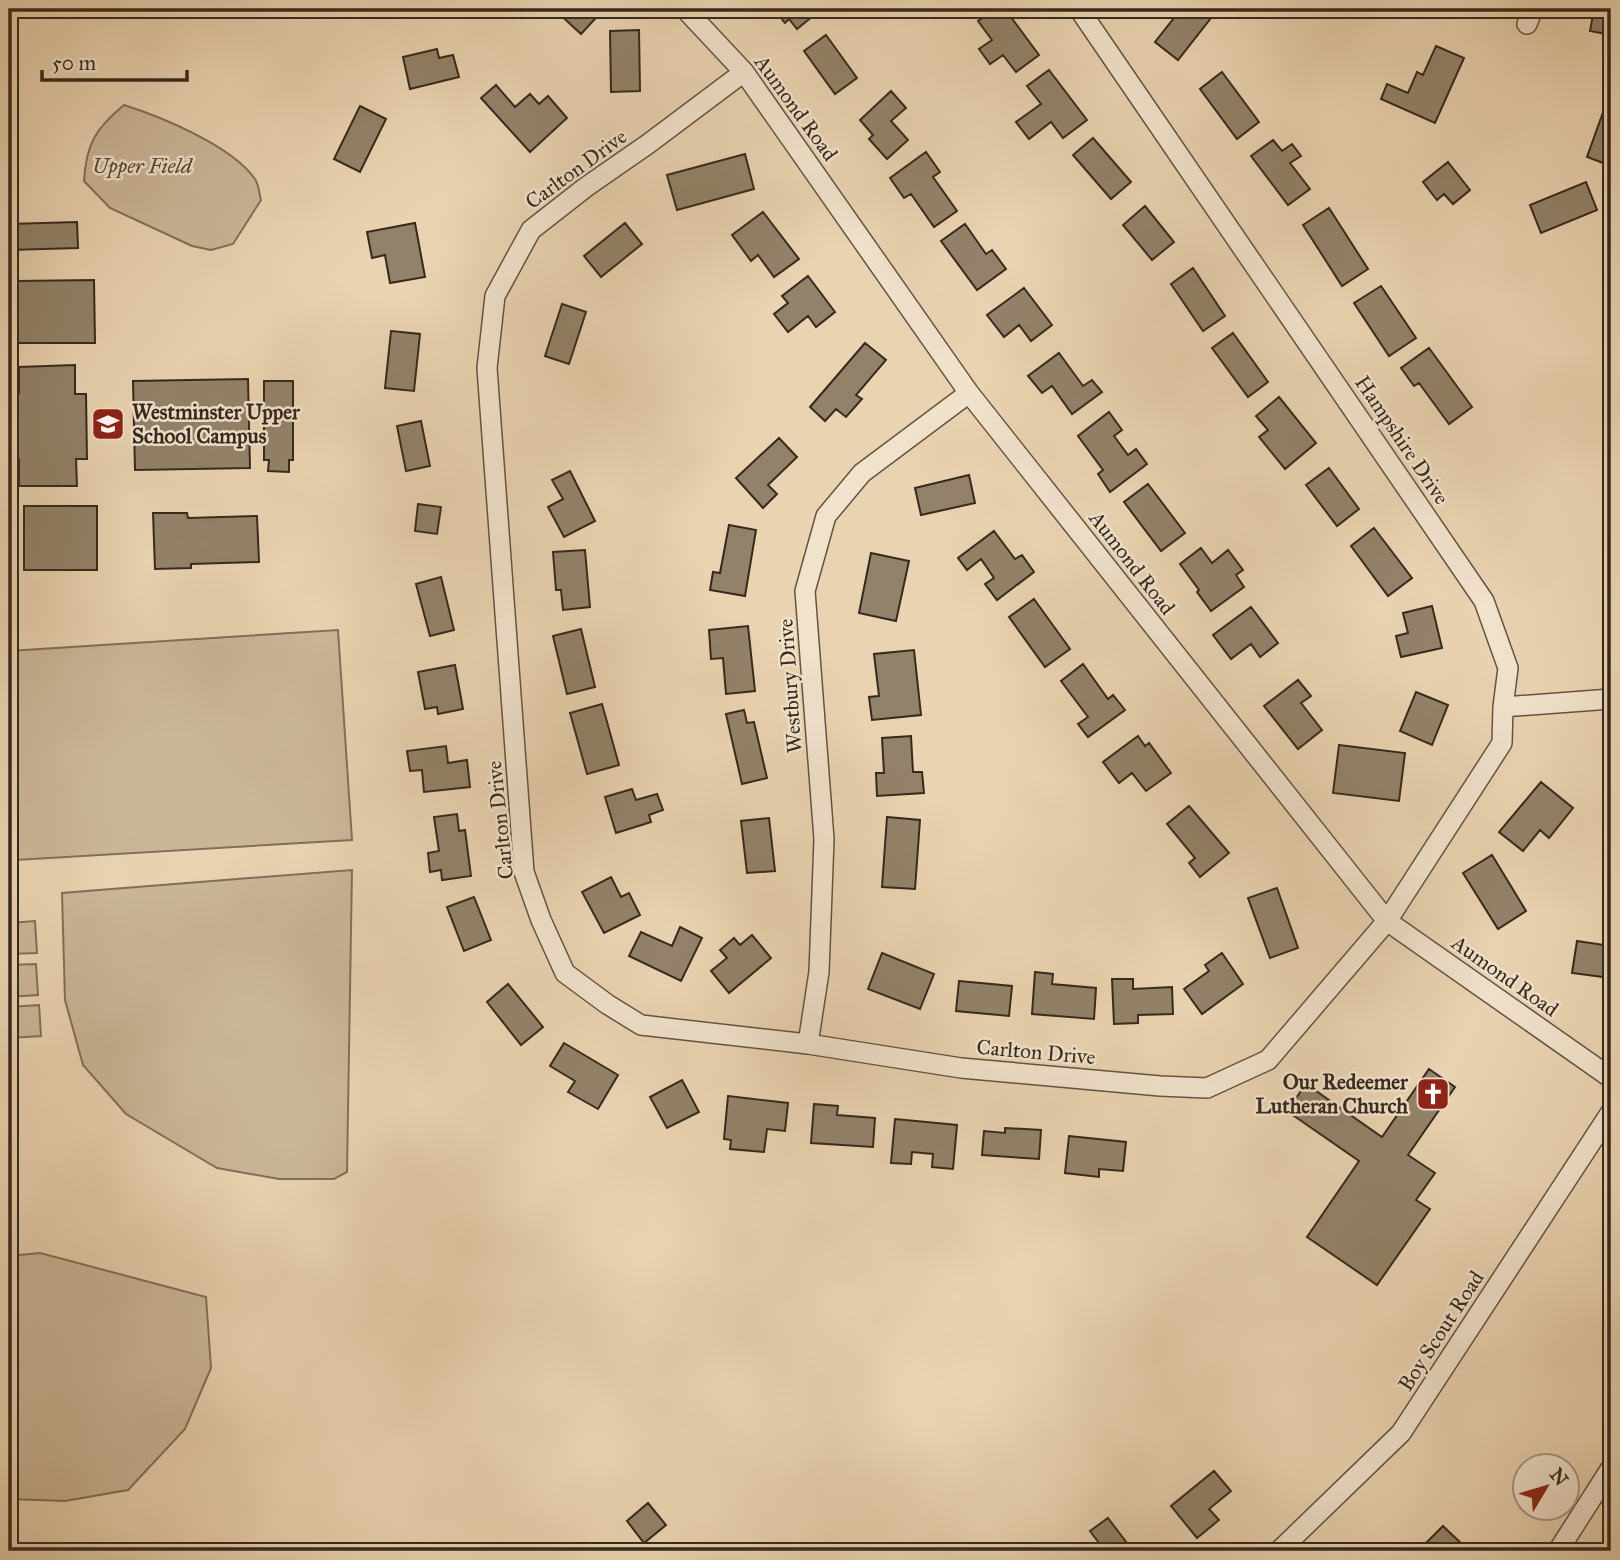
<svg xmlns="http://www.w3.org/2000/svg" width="1620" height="1560" font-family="'IM FELL Great Primer',serif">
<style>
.green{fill:#cbb698;stroke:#80705a;stroke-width:2}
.building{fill:#93826a;stroke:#352a1d;stroke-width:2}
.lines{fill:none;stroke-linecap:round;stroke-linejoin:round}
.minor-casing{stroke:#625442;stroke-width:22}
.minor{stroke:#f1e2cc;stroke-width:19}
.labels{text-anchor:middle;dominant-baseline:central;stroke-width:5;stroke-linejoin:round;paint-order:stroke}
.street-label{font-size:21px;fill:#352a1d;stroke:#f1e2cc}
.park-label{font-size:21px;font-style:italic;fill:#534636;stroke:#f1e2cc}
.poi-label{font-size:21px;font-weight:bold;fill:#352a1d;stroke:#f1e2cc;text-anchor:start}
</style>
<rect width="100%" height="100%" fill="#ead3b1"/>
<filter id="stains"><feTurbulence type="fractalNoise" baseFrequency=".00286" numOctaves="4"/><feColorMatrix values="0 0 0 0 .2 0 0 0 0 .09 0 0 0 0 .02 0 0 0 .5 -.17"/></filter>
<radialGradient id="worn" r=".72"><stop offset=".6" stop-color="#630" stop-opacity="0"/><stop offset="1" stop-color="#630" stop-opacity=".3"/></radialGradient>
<path class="green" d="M124 105C162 117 232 146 255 179 259 185 259 193 261 200L233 244 211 250 192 246 110 208 84 181C86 144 96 128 124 105Z
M338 630 352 840 16 860 9 750V651Z
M352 870 347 1172 334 1179H279L217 1168 126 1114 83 1065 65 1000 62 893Z
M35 921 37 953 9 954V923Z
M36 964 38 995 9 997V965Z
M39 1005 41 1036 9 1038V1007Z
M40 1253 206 1297 211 1368 185 1429 128 1490 65 1501 9 1499V1256Z"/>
<path class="building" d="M554 9H604L581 34Z
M774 9H809L814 15 797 29 789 19 785 23Z
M995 9H1005L1039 55 1016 72 1003 55 990 64 979 49 992 40 978 21Z
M1181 9H1218L1178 60 1155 42Z
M1594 9H1611V35L1590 31Z
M639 30 640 91 611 92 610 31Z
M826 35 857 78 835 94 804 51Z
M1436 46 1464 58 1435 123 1381 99 1387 84 1408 93 1417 72 1423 75Z
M437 49 439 58 453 55 459 77 410 89 403 57Z
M1049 70 1087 120 1063 138 1051 122 1029 139 1016 122 1041 104 1027 86Z
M1222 72 1259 122 1237 139 1200 89Z
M496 85 515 107 530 94 539 104 548 96 567 118 530 152 481 98Z
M1611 90V166L1587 157Z
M891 91 906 108 891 121 908 140 887 159 869 139 873 135 860 120Z
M360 106 386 119 360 172 334 159Z
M1093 138 1131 182 1111 199 1073 155Z
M1273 140 1282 151 1292 144 1301 156 1290 163 1310 189 1288 205 1251 156Z
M926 152 940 172 933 177 957 211 934 227 911 194 904 198 890 178Z
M745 154 754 189 677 210 667 175Z
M1448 162 1470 190 1453 204 1444 194 1437 200 1423 182Z
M1586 182 1597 210 1541 233 1530 205Z
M1145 206 1174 242 1152 260 1123 225Z
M1329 208 1368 269 1342 286 1303 225Z
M763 212 799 259 774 277 758 255 751 261 732 235Z
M77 222 78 248 9 250V224Z
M415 223 425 277 390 283 385 255 372 258 367 232Z
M625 223 642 244 601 277 584 256Z
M965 224 986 254 992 250 1006 269 977 290 941 241Z
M1193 268 1225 316 1203 331 1171 284Z
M808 276 835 312 816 327 808 316 788 332 774 314 788 303 782 296Z
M94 280 95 343H18L17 281Z
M1381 286 1416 338 1389 356 1354 303Z
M1024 288 1052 325 1031 341 1019 325 1004 337 987 315Z
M562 304 586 312 569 364 545 356Z
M391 331 420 334 414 391 385 388Z
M1233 333 1268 382 1248 397 1212 348Z
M865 343 886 360 856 395 862 399 846 417 836 409 825 421 810 407Z
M1429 348 1472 407 1449 424 1419 383 1414 386 1401 368Z
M1059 353 1083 386 1092 380 1102 392 1072 414 1052 386 1042 393 1028 376Z
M75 365V394H86L87 459H76L77 486H19V459H10L9 443 10 394 19 393V367Z
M248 379 250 468 135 470 133 381Z
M264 381H293V460H289V472L268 471 269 460H264Z
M1279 397 1316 443 1285 469 1259 437 1268 430 1256 416Z
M1109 412 1122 430 1114 436 1128 455 1136 449 1147 464 1110 492 1098 474 1103 470 1078 436Z
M421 421 430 466 406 471 397 426Z
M779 438 797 457 768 485 777 494 763 508 736 478Z
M1329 468 1359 509 1337 526 1306 485Z
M570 471 595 521 564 537 548 507 563 499 552 480Z
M969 475 975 503 921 515 915 488Z
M1148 484 1185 533 1161 551 1124 502Z
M418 504 441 507 437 534 415 531Z
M24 506H97V570H24Z
M153 513H187L188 518 257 516 259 562 191 564V568L155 569Z
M729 525 756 530 745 596 710 590 713 572 720 573Z
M1374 528 1412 578 1388 596 1351 546Z
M994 531 1015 559 1022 555 1034 572 997 600 985 584 994 578 981 559 967 570 958 558Z
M1201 548 1212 563 1228 550 1243 570 1236 575 1244 587 1211 611 1197 592 1199 590 1180 564Z
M585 550 590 607 563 610 561 590H556L553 552Z
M871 553 909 561 896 621 859 613Z
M441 577 454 630 430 636 416 584Z
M1034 599 1070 649 1045 667 1009 617Z
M1432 606 1442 648 1401 657 1396 636 1408 633 1403 613Z
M1251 607 1278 643 1260 657 1251 644 1231 659 1213 635Z
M748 626 755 691 726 694 723 658 711 659 709 630Z
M581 629 595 687 567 694 553 636Z
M914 650 921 715 872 720 869 697 879 696 874 654Z
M1083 664 1108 699 1113 695 1125 710 1088 737 1078 724 1088 717 1061 681Z
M455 665 463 709 438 714 437 707 425 709 418 672Z
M1298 680 1311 696 1301 703 1322 730 1298 749 1264 706Z
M1416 692 1448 705 1432 745 1400 731Z
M602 704 619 765 587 774 570 713Z
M744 710 747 723 754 722 767 778 742 784 726 714Z
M911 736 913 772H922L924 793 877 796 876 773H884L882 738Z
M1138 736 1145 746 1149 743 1171 773 1146 791 1132 773 1119 783 1103 762Z
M1339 745 1405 753 1399 801 1333 793Z
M446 746 448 763 467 760 470 787 424 792 422 770 410 771 407 751Z
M1541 782 1573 808 1549 838 1540 830 1523 851 1499 832Z
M632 789 636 800 657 794 663 810 649 815 651 822 616 833 605 797Z
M1189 806 1229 853 1200 877 1189 863 1195 858 1167 824Z
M457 814 459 831 465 830 471 876 442 880 441 870 430 872 428 853 439 851 434 817Z
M887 817 920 820 915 889 882 887Z
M769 818 775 871 747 873 741 821Z
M1492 855 1526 911 1498 929 1463 873Z
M611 877 621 897 629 893 640 915 604 933 582 892Z
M1277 888 1298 948 1270 958 1248 898Z
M474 897 491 940 464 951 447 907Z
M680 927 702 938 681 981 629 956 641 932 672 946Z
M752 935 771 958 729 993 711 971 727 958 720 950 734 938 740 945Z
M1577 941 1611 946V978L1572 973Z
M882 953 934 974 920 1009 868 989Z
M1222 953 1243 984 1202 1014 1184 989 1209 971 1205 965Z
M1035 972 1053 974 1052 984 1096 988 1094 1019 1032 1014Z
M1112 979H1133V989L1172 987 1173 1014 1138 1015V1023L1114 1024Z
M959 981 1012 986 1009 1016 956 1011Z
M508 984 543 1027 521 1045 487 1002Z
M564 1043 618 1075 598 1109 568 1092 575 1081 550 1066Z
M1429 1069 1455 1087 1408 1155 1435 1173 1416 1200 1430 1209 1377 1285 1307 1237 1359 1161 1287 1111 1306 1084 1382 1137Z
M682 1080 699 1112 667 1128 650 1097Z
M728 1096 788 1103 785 1131 767 1129 764 1152 730 1149 731 1140 724 1139Z
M814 1104 838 1106 837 1115 875 1118 873 1147 811 1143Z
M895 1119 957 1125 953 1169 932 1167 933 1154 912 1152 911 1164 891 1163Z
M1005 1128 1041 1130 1039 1159 982 1155 984 1131 1005 1133Z
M1069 1136 1126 1142 1123 1171 1099 1169V1177L1065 1173Z
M1214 1471 1231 1491 1209 1509 1219 1520 1197 1538 1171 1506Z
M648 1503 666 1525 644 1543 627 1521Z
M1108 1518 1133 1551H1105L1090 1531Z
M1443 1526 1465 1547 1461 1551H1418Z"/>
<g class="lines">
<defs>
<path id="minor" d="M685 9 744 72 969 393 1387 921 1611 1078
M1527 24 1533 9
M744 72 648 144 586 187 531 230 495 296 487 368 524 872 541 920 565 973 607 1004 641 1025 808 1044 961 1068 1160 1086 1207 1088 1268 1060 1387 921 1502 743 1503 707 1508 668 1484 601 1079 9
M1503 707 1611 699
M808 1044 819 972 824 839 805 591 826 516 862 473 969 393
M1279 1551 1401 1433 1611 1112
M1558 1551 1611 1468"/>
</defs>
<use href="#minor" class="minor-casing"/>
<use href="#minor" class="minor"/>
</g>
<defs>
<symbol id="school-square" viewBox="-11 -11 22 22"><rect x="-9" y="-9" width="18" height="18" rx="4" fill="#8f2418" stroke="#f1e2cc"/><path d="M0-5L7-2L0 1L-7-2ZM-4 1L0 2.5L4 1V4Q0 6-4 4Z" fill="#fff"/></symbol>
<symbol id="church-square" viewBox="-11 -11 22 22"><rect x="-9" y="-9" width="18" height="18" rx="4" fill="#8f2418" stroke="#f1e2cc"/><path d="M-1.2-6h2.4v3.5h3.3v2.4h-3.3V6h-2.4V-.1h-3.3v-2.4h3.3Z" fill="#fff"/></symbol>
</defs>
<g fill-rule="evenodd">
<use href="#school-square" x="89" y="405" width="38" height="38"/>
<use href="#church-square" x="1414" y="1075" width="38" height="38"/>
</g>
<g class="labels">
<g class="street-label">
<text transform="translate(796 108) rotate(54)">Aumond Road</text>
<text transform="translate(576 169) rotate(-36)">Carlton Drive</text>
<text transform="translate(1402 440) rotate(56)">Hampshire Drive</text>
<text transform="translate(1132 563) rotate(52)">Aumond Road</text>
<text transform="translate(790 686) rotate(-94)">Westbury Drive</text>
<text transform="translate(500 820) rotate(-96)">Carlton Drive</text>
<text transform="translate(1505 976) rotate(35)">Aumond Road</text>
<text transform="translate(1036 1052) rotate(5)">Carlton Drive</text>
<text transform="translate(1441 1331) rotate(-57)">Boy Scout Road</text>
</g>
<g class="park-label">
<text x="142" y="166">Upper Field</text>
</g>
<g class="poi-label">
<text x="132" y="412">Westminster Upper<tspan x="132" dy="24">School Campus</tspan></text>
<text x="1408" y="1082" text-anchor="end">Our Redeemer<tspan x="1408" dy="24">Lutheran Church</tspan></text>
</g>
</g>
<rect width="1620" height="1560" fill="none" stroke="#ead3b1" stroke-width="35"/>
<rect x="10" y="10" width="1599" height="1539" fill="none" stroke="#352a1d" stroke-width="3.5"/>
<rect x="18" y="18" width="1585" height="1525" fill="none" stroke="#352a1d" stroke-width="2"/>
<g transform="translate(1546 1487) rotate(52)"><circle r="33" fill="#f1e2cc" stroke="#a69886" stroke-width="2"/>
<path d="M0-5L12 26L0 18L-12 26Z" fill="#8f2418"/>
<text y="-10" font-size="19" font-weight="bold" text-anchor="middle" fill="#352a1d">N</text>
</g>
<path d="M42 70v10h145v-10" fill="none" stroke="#352a1d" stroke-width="3.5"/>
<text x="52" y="70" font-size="21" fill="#352a1d" stroke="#f1e2cc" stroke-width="5" paint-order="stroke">50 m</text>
<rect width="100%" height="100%" filter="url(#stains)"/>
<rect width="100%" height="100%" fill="url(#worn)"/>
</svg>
